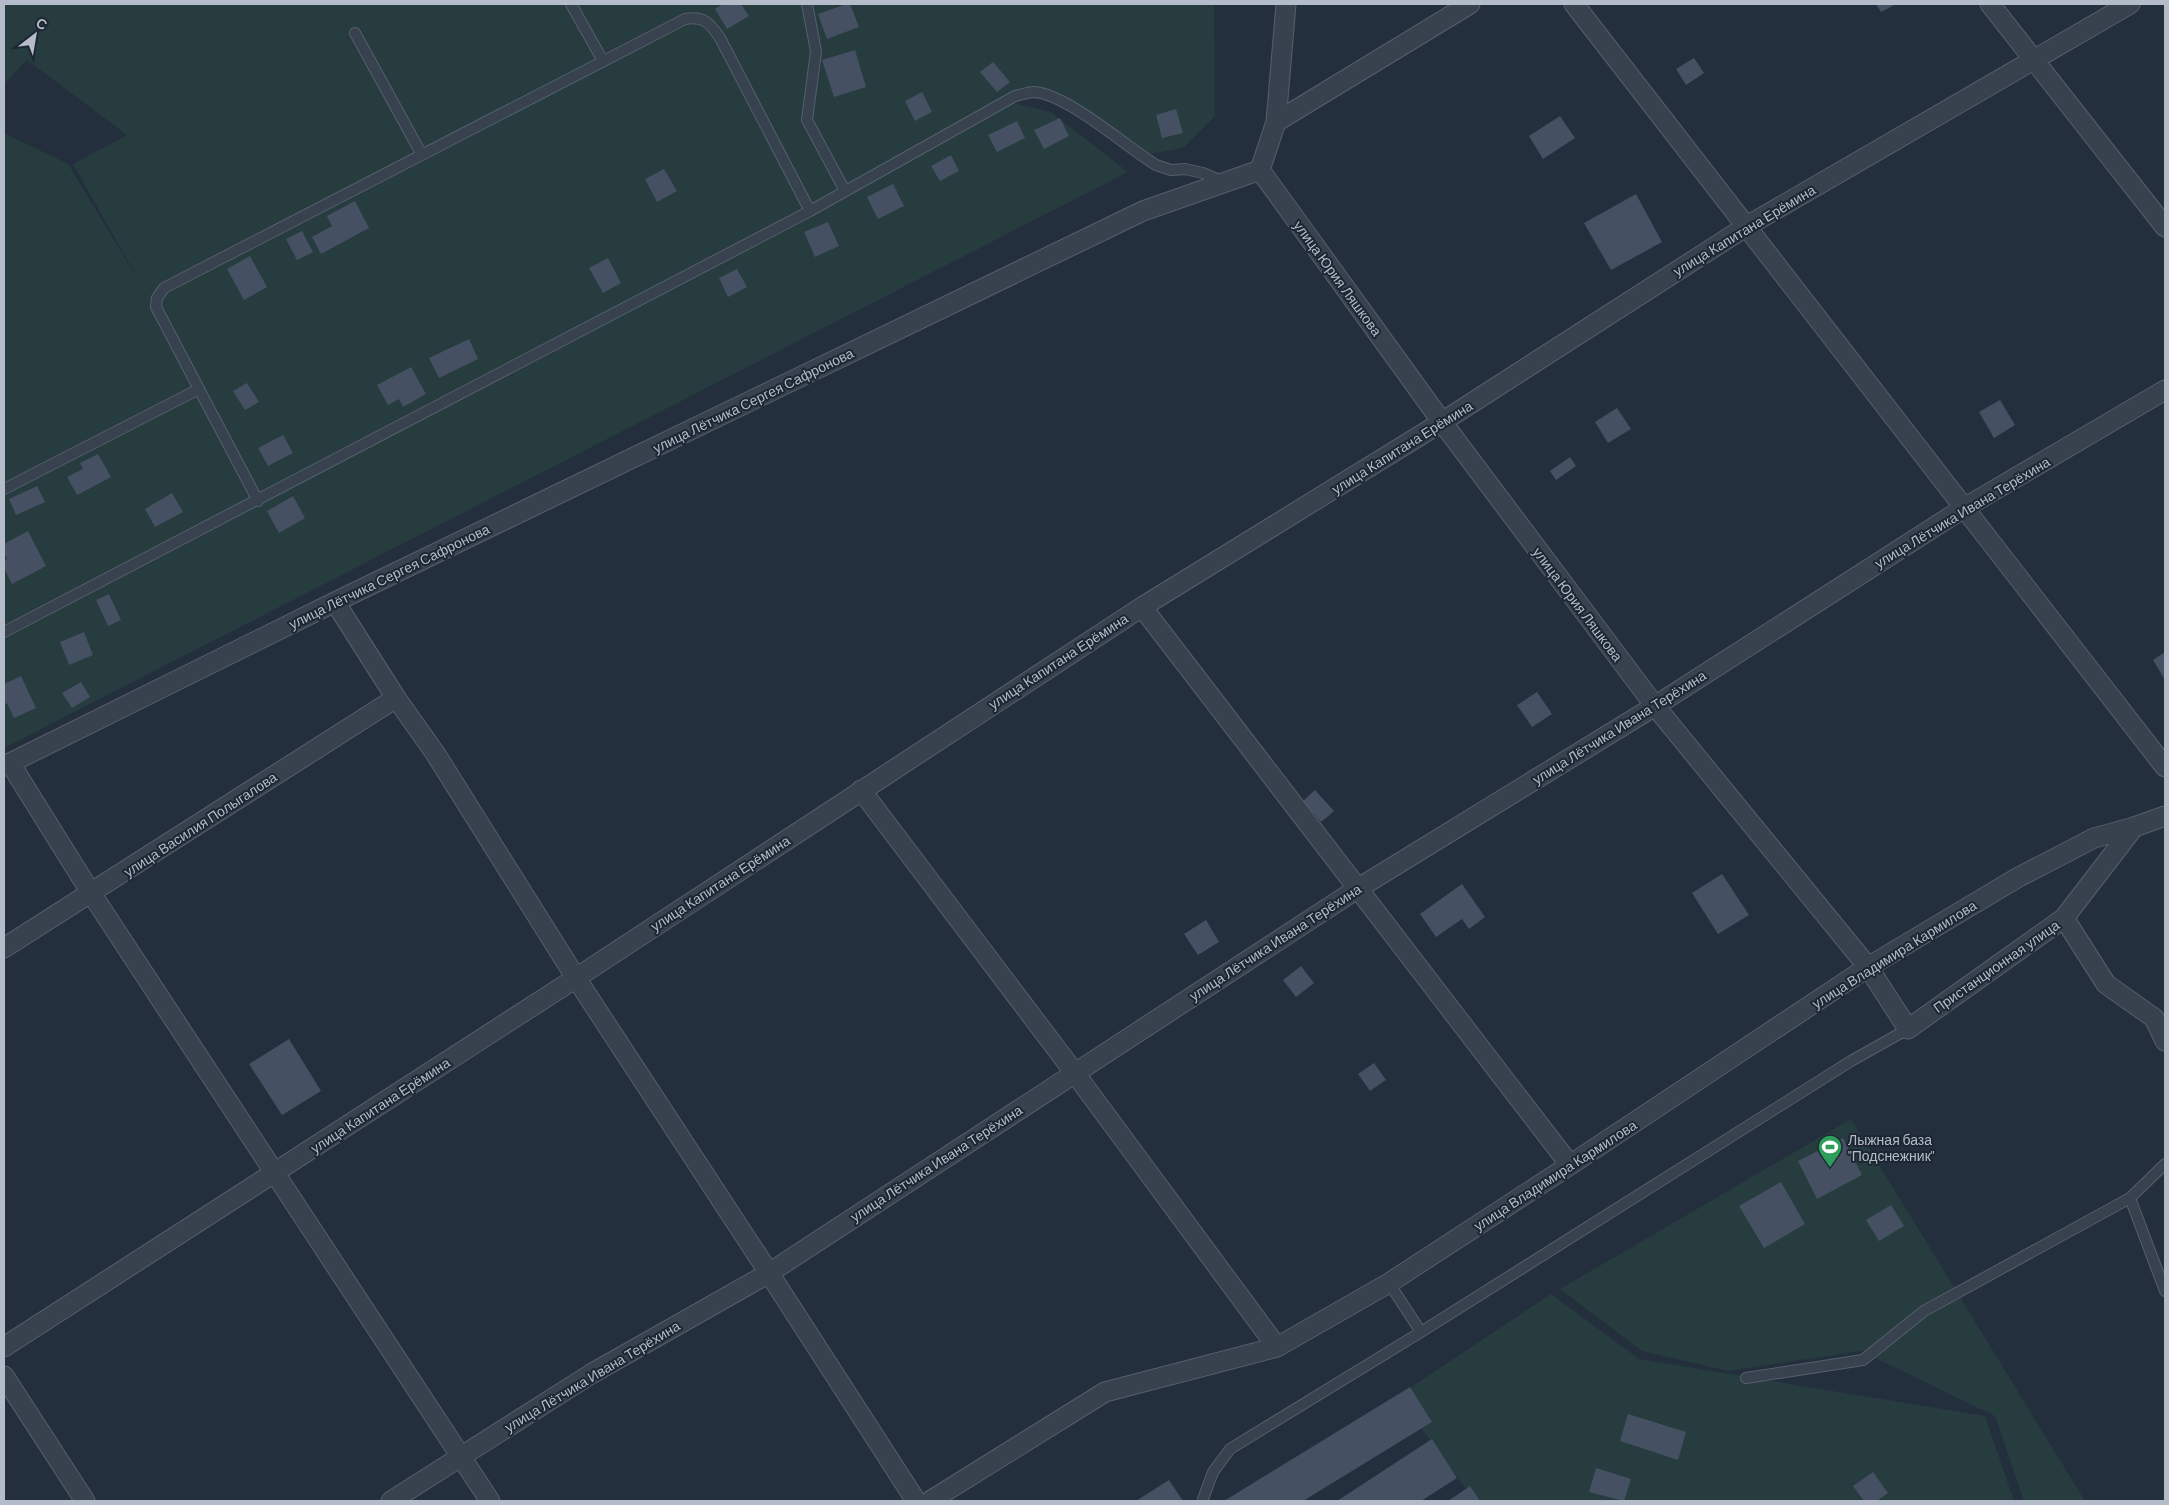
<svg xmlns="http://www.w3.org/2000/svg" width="2169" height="1505" font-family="Barlow,sans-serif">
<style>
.green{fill:#263c3f}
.building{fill:#455162}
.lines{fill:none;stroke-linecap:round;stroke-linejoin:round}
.lane-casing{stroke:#565f6c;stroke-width:12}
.street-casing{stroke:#565f6c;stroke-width:21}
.lane{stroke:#38414e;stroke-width:10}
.street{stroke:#38414e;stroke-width:19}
.labels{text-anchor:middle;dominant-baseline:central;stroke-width:4;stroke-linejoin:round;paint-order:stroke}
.street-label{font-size:14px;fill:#b4bcc9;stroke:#1d2633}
.poi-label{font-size:14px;fill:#b4bcc9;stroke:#1d2633;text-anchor:start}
</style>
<rect width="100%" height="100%" fill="#242f3e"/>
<path class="green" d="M4 4H1214L1215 116 1183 148 1151 154 1044 94 1006 101 1051 112 1128 172 4 748V133L68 164 142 286 73 164 127 135 27 60 4 84Z
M1851 1119 2085 1501H2024L1995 1416 1861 1351 1728 1371 1642 1351 1560 1289Z
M1551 1294 1639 1359 1985 1416 2014 1501H1475L1398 1396Z"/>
<path class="building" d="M723 4H741L749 16 727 29 715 9Z
M847 4H850L859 27 827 39 818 14Z
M1876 4H1896L1881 12Z
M855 50 866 87 834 97 822 60Z
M1694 58 1704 73 1686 85 1676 69Z
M993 62 1010 82 997 92 980 72Z
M922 92 932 112 915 121 905 101Z
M1176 109 1183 133 1162 138 1156 115Z
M1560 116 1575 138 1543 159 1529 136Z
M1060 118 1069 136 1044 149 1034 130Z
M1017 121 1025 138 997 152 988 135Z
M951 155 959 171 940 181 931 166Z
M664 169 677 191 657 202 645 179Z
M893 184 904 206 878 219 867 197Z
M1636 194 1662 242 1611 270 1584 223Z
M355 201 369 228 321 254 312 237 332 226 327 216Z
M828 222 839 246 815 257 804 232Z
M302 231 313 252 297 260 286 239Z
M250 256 267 287 244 300 227 269Z
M608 258 621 283 603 293 589 268Z
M737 269 747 287 728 297 719 278Z
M469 339 478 359 439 378 429 358Z
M411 367 426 394 403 407 399 399 388 405 377 385Z
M247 383 259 402 245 410 233 391Z
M2000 400 2015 425 1994 438 1979 412Z
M1617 408 1631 429 1608 443 1595 422Z
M283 435 293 453 268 466 258 448Z
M98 454 111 477 77 495 67 477 83 469 80 463Z
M1570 457 1576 466 1556 480 1550 471Z
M37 486 45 502 16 515 9 499Z
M172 493 183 512 155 527 145 509Z
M293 496 305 518 279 533 267 511Z
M28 531 46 566 12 584 4 568V560L7 559 4 552V544Z
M109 594 121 620 108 626 96 600Z
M84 632 93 655 69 665 60 642Z
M2165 652V680L2153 660Z
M21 676 36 708 14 718 7 703 4 705V684Z
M81 682 90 697 72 708 62 693Z
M1537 692 1552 714 1532 727 1517 705Z
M1315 790 1334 811 1321 822 1303 801Z
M1722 874 1749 915 1718 934 1692 893Z
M1462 884 1485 917 1469 929 1462 919 1436 937 1420 914Z
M1206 920 1219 942 1198 955 1184 934Z
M1301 966 1314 983 1296 997 1283 980Z
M289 1039 321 1091 282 1115 249 1064Z
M1374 1063 1386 1080 1370 1091 1358 1074Z
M1843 1138 1862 1175 1817 1199 1798 1161Z
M1781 1182 1805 1224 1764 1248 1739 1206Z
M1891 1205 1904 1226 1879 1241 1866 1220Z
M1410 1387 1432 1422 1303 1501H1224Z
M1628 1414 1686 1432 1678 1460 1620 1441Z
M1432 1439 1457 1478 1421 1501H1337Z
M1596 1468 1631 1479 1624 1501 1589 1492Z
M1873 1472 1888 1493 1877 1501H1864L1853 1486Z
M1169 1480 1183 1501H1136Z
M1470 1486 1480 1501H1448Z"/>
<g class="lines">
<defs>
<path id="lane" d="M571 4 603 61
M807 4 816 51 807 120 845 191
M355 33 422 155
M199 389 258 501
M4 489 199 389 156 307 157 298 164 288 685 19C704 16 710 23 720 38L810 211
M4 632 810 211 1015 96C1021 95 1028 92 1034 92 1067 94 1125 146 1156 165L1171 170 1185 169 1203 173 1224 182
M2130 1198 2165 1291
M1389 1283 1421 1332
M1746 1378 1863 1360 1924 1311 2130 1198 2165 1164
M1203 1499 1213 1472 1230 1449 1421 1332 1851 1061 1908 1029"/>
<path id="street" d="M1574 4 2165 767
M1990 4 2165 227
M1276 122 1286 4
M1260 170 1442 422 1655 706 1868 967 1908 1029 2064 918 2134 827
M335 602 396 698 435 753 576 978 769 1273 916 1501
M1142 607 1570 1165
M10 763 91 893 490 1501
M4 766 335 602 1143 211 1260 170 1276 122 1470 4
M861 790 1074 1072 1277 1347
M2064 918 2106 984 2154 1018 2165 1041
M4 948 396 698
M4 1347 576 978 1142 607 1442 422 1747 226 2130 4
M4 1376 85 1501
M391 1501 591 1374 769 1273 1357 889 1655 706 1964 508 2165 390
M930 1501 1105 1392 1277 1347 1389 1283 1570 1165 1868 967 2017 878 2094 838 2134 827 2165 816"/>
</defs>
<use href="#lane" class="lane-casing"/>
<use href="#street" class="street-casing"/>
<use href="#lane" class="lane"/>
<use href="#street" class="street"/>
</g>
<defs>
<symbol id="stadium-pin" viewBox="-11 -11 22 30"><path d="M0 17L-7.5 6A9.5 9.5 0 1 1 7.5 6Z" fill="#2e9e5b" stroke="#1d2633"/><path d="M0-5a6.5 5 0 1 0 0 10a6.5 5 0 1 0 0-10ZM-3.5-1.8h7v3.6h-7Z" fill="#fff"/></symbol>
</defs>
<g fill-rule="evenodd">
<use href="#stadium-pin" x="1816" y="1133" width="28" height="38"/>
</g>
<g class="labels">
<g class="street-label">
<text transform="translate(1744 230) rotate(-31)">улица Капитана Ерёмина</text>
<text transform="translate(1338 278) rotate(54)">улица Юрия Ляшкова</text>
<text transform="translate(753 400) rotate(-26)">улица Лётчика Сергея Сафронова</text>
<text transform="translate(1402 447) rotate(-32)">улица Капитана Ерёмина</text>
<text transform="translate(1962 512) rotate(-31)">улица Лётчика Ивана Терёхина</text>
<text transform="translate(389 576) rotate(-26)">улица Лётчика Сергея Сафронова</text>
<text transform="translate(1578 604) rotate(53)">улица Юрия Ляшкова</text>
<text transform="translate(1058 661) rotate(-33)">улица Капитана Ерёмина</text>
<text transform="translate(1619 727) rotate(-32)">улица Лётчика Ивана Терёхина</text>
<text transform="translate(200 824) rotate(-33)">улица Василия Полыгалова</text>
<text transform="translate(720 883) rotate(-33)">улица Капитана Ерёмина</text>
<text transform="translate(1275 942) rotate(-33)">улица Лётчика Ивана Терёхина</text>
<text transform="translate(1894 954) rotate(-32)">улица Владимира Кармилова</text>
<text transform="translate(1996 966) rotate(-35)">Пристанционная улица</text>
<text transform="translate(380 1105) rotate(-33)">улица Капитана Ерёмина</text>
<text transform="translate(936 1163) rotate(-33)">улица Лётчика Ивана Терёхина</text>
<text transform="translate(1555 1175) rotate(-33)">улица Владимира Кармилова</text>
<text transform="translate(592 1376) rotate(-31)">улица Лётчика Ивана Терёхина</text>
</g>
<g class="poi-label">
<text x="1848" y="1139">Лыжная база<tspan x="1848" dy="16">"Подснежник"</tspan></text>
</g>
</g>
<rect width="2169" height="1505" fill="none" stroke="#b4bcc9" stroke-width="10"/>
<g transform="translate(35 35) rotate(31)" stroke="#1d2633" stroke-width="4" paint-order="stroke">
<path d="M0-4L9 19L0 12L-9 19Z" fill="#b4bcc9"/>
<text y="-8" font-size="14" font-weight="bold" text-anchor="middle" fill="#b4bcc9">С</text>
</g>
</svg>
